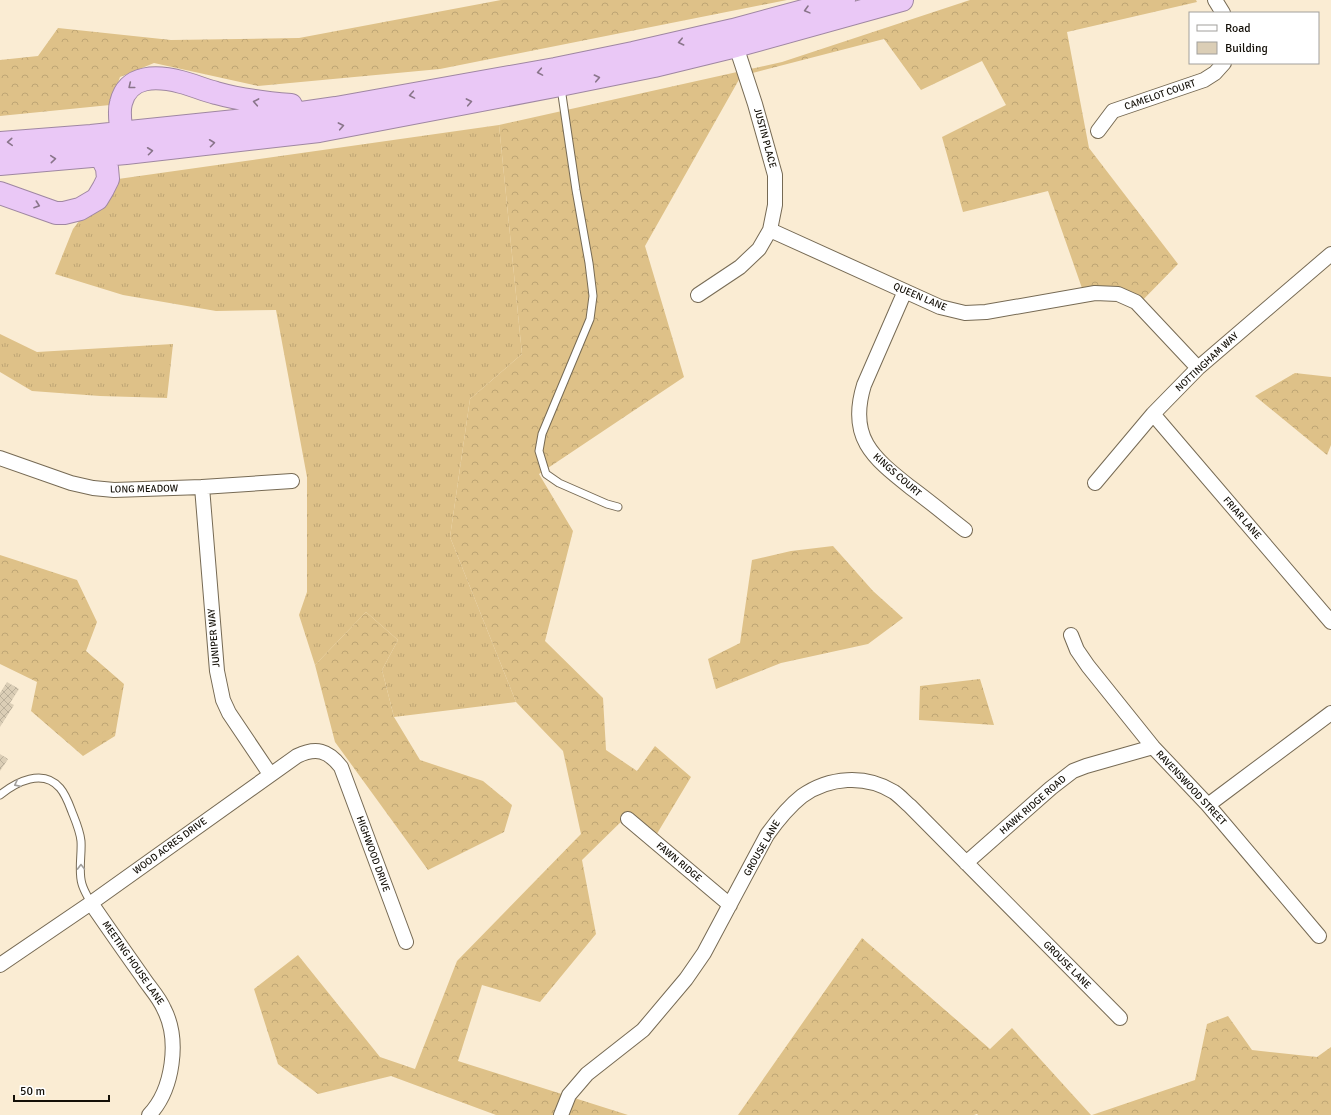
<svg xmlns="http://www.w3.org/2000/svg" width="1331" height="1115" font-family="Signika,sans-serif">
<style>
.grass{fill:url(#grass-tufts)}
.forest{fill:url(#forest-crowns)}
.building{fill:url(#building-cross-hatch)}
.lines{fill:none;stroke-linecap:round;stroke-linejoin:round}
.lane-casing{stroke:#766a54;stroke-width:9}
.street-casing{stroke:#766a54;stroke-width:16}
.highway-casing{stroke:#9f87a2;stroke-width:24}
.lane{stroke:#fff;stroke-width:7}
.street{stroke:#fff;stroke-width:14}
.highway{stroke:#eac8f6;stroke-width:22}
.oneway{stroke:#89758a}
.oneway2{stroke:#a19f9c}
.labels{text-anchor:middle;dominant-baseline:central;stroke-width:3;stroke-linejoin:round;paint-order:stroke}
.street-label{font-size:10px;fill:#130f07;stroke:#fff}
</style>
<defs>
<pattern id="grass-tufts" width="24" height="20" patternUnits="userSpaceOnUse"><rect width="24" height="20" fill="#dec188"/><path d="M3 7l-1-3M5 7V3M7 7l1-3M15 17l-1-3M17 17v-4M19 17l1-3" fill="none" stroke="#bea574"/></pattern>
<pattern id="forest-crowns" width="20" height="18" patternUnits="userSpaceOnUse"><rect width="20" height="18" fill="#dec188"/><path d="M2 6a3 3 0 1 1 6 0M12 15a3 3 0 1 1 6 0" fill="none" stroke="#bea574"/></pattern>
<pattern id="building-cross-hatch" width="8" height="8" patternUnits="userSpaceOnUse"><rect width="8" height="8" fill="#dbceb6"/><path d="M0 0l8 8M0 8l8-8" fill="none" stroke="#bbb09b"/></pattern>
</defs>
<rect width="100%" height="100%" fill="#faecd3"/>
<path class="grass" d="M499 125 522 354 470 399 450 537 516 702 394 717 382 670 398 640 366 612 315 665 299 615 307 592V477L276 310 216 311 123 295 55 274 73 229 111 180Z
M0 334 37 352 173 344 167 398 100 396 32 391 0 372Z"/>
<path class="forest" d="M501 0H787L440 69 258 86 154 63 120 77 110 105 0 116V60L38 56 58 28 171 40 299 38Z
M970 0H1196L1197 2 1067 32 1089 148 1178 264 1136 307 1113 293 1083 291 1048 191 963 212 942 137 1006 105 982 61 921 90 884 39 741 76 645 246 684 377 539 474 573 531 545 641 603 698 606 750 637 771 655 746 691 777 655 837 629 814 582 860 596 934 540 1002 482 985 458 1061 628 1115H496L391 1076 318 1094 278 1064 254 989 298 955 380 1057 415 1069 457 961 581 834 563 751 516 702 450 537 470 399 522 354 499 125 782 62Z
M1295 373 1331 377V445L1327 455 1255 396Z
M833 546 873 591 903 618 868 644 781 663 716 689 708 659 740 643 752 560 791 551Z
M0 555 77 580 97 622 86 651 124 684 115 736 83 756 31 711 37 682 0 664Z
M366 612 398 640 382 670 394 717 420 760 483 781 512 805 504 832 428 870 335 742 315 665Z
M980 679 994 725 919 720 920 686Z
M862 938 990 1049 1012 1028 1091 1115H978L977 1114 974 1115H738Z
M1228 1016 1252 1050 1317 1057 1331 1047V1115H1092L1195 1080 1207 1024Z"/>
<path class="building" d="M7 682 19 689 10 703 14 705 0 727V693Z
M0 754 8 759 0 771Z"/>
<g class="lines">
<defs>
<path id="lane" d="M561 88 576 190 589 263 593 296 590 319 542 434 539 451 546 474 559 483 607 504 618 507
M0 795C16 782 43 768 60 788 66 795 69 804 72 812 76 822 80 831 81 841 82 855 78 871 82 884 84 891 88 897 91 903"/>
<path id="street" d="M1215 0 1223 13
M1098 131 1113 111 1204 80 1215 73 1224 63
M770 230 940 307 965 313 986 312 1095 293 1118 294 1136 302 1198 368
M905 291 864 385C848 437 872 457 910 487 929 501 947 516 965 530
M698 295 740 267 759 249 770 230 775 205V175L755 104 736 46
M1153 414 1331 622
M0 458 71 483 93 488 114 490 202 487 292 481
M1095 483 1153 414 1198 368 1331 254
M202 487 217 671 223 700 229 713 270 774
M1071 635 1077 650 1088 666 1153 747 1208 805 1319 936
M1208 805 1331 713
M628 819 730 905
M966 863 1051 788 1073 771 1086 766 1153 747
M91 903C108 928 125 952 142 976 149 987 159 997 164 1009 180 1040 173 1090 149 1115
M0 965 91 903 297 756C316 747 328 750 341 767L406 942
M561 1115 569 1095 587 1074 643 1030 686 979 704 953 767 835C777 821 788 807 802 796 829 777 865 774 894 792 900 796 905 802 910 806L1120 1018"/>
<path id="highway" d="M0 143 91 136 274 117 336 108 555 69 633 53 733 30 844 0
M125 148C122 137 118 113 121 103 128 74 158 76 181 82 193 85 204 90 216 93 241 100 266 103 291 105
M0 164 126 153 319 131 560 85 654 66 736 46 902 0
M0 193 56 213H64L80 209 97 199 103 189 108 179 107 168 95 144"/>
</defs>
<use href="#lane" class="lane-casing"/>
<use href="#street" class="street-casing"/>
<use href="#highway" class="highway-casing"/>
<use href="#lane" class="lane"/>
<use href="#street" class="street"/>
<use href="#highway" class="highway"/>
</g>
<defs><path id="oneway-chevron" d="M-2-3.5L2.5 0L-2 3.5" fill="none" stroke-width="1.6" stroke-linecap="round" stroke-linejoin="round"/></defs>
<g class="oneway">
<use href="#oneway-chevron" transform="translate(807 10) rotate(165)"/>
<use href="#oneway-chevron" transform="translate(681 42) rotate(167)"/>
<use href="#oneway-chevron" transform="translate(540 72) rotate(170)"/>
<use href="#oneway-chevron" transform="translate(597 78) rotate(-12)"/>
<use href="#oneway-chevron" transform="translate(131 86) rotate(141)"/>
<use href="#oneway-chevron" transform="translate(412 95) rotate(170)"/>
<use href="#oneway-chevron" transform="translate(256 102) rotate(-169)"/>
<use href="#oneway-chevron" transform="translate(469 102) rotate(-11)"/>
<use href="#oneway-chevron" transform="translate(341 126) rotate(-11)"/>
<use href="#oneway-chevron" transform="translate(10 142) rotate(176)"/>
<use href="#oneway-chevron" transform="translate(212 143) rotate(-7)"/>
<use href="#oneway-chevron" transform="translate(150 151) rotate(-7)"/>
<use href="#oneway-chevron" transform="translate(53 159) rotate(-5)"/>
<use href="#oneway-chevron" transform="translate(37 205) rotate(19)"/>
</g>
<g class="oneway2">
<use href="#oneway-chevron" transform="translate(17 784) rotate(153)"/>
<use href="#oneway-chevron" transform="translate(81 867) rotate(-91)"/>
</g>
<g class="labels">
<g class="street-label">
<text transform="translate(1160 95) rotate(-19)">CAMELOT COURT</text>
<text transform="translate(765 138) rotate(75)">JUSTIN PLACE</text>
<text transform="translate(920 297) rotate(23)">QUEEN LANE</text>
<text transform="translate(1207 362) rotate(-43)">NOTTINGHAM WAY</text>
<text transform="translate(897 475) rotate(41)">KINGS COURT</text>
<text transform="translate(144 489) rotate(-1)">LONG MEADOW</text>
<text transform="translate(1242 518) rotate(49)">FRIAR LANE</text>
<text transform="translate(214 638) rotate(-95)">JUNIPER WAY</text>
<text transform="translate(1191 788) rotate(47)">RAVENSWOOD STREET</text>
<text transform="translate(1033 805) rotate(-41)">HAWK RIDGE ROAD</text>
<text transform="translate(170 846) rotate(-36)">WOOD ACRES DRIVE</text>
<text transform="translate(762 848) rotate(-60)">GROUSE LANE</text>
<text transform="translate(373 854) rotate(70)">HIGHWOOD DRIVE</text>
<text transform="translate(679 862) rotate(40)">FAWN RIDGE</text>
<text transform="translate(133 963) rotate(55)">MEETING HOUSE LANE</text>
<text transform="translate(1067 965) rotate(45)">GROUSE LANE</text>
</g>
</g>
<rect x="1189" y="12" width="130" height="52" fill="#ffffff" stroke="#a19f9c"/>
<rect x="1197" y="25" width="20" height="6" fill="#ffffff" stroke="#a19f9c"/>
<text x="1225" y="32" font-size="12" fill="#130f07">Road</text>
<rect x="1197" y="42" width="20" height="12" fill="#dbceb6" stroke="#a19f9c"/>
<text x="1225" y="52" font-size="12" fill="#130f07">Building</text>
<path d="M14 1095v6h95v-6" fill="none" stroke="#130f07" stroke-width="2"/>
<text x="20" y="1095" font-size="12" fill="#130f07" stroke="#ffffff" stroke-width="3" paint-order="stroke">50 m</text>
</svg>
